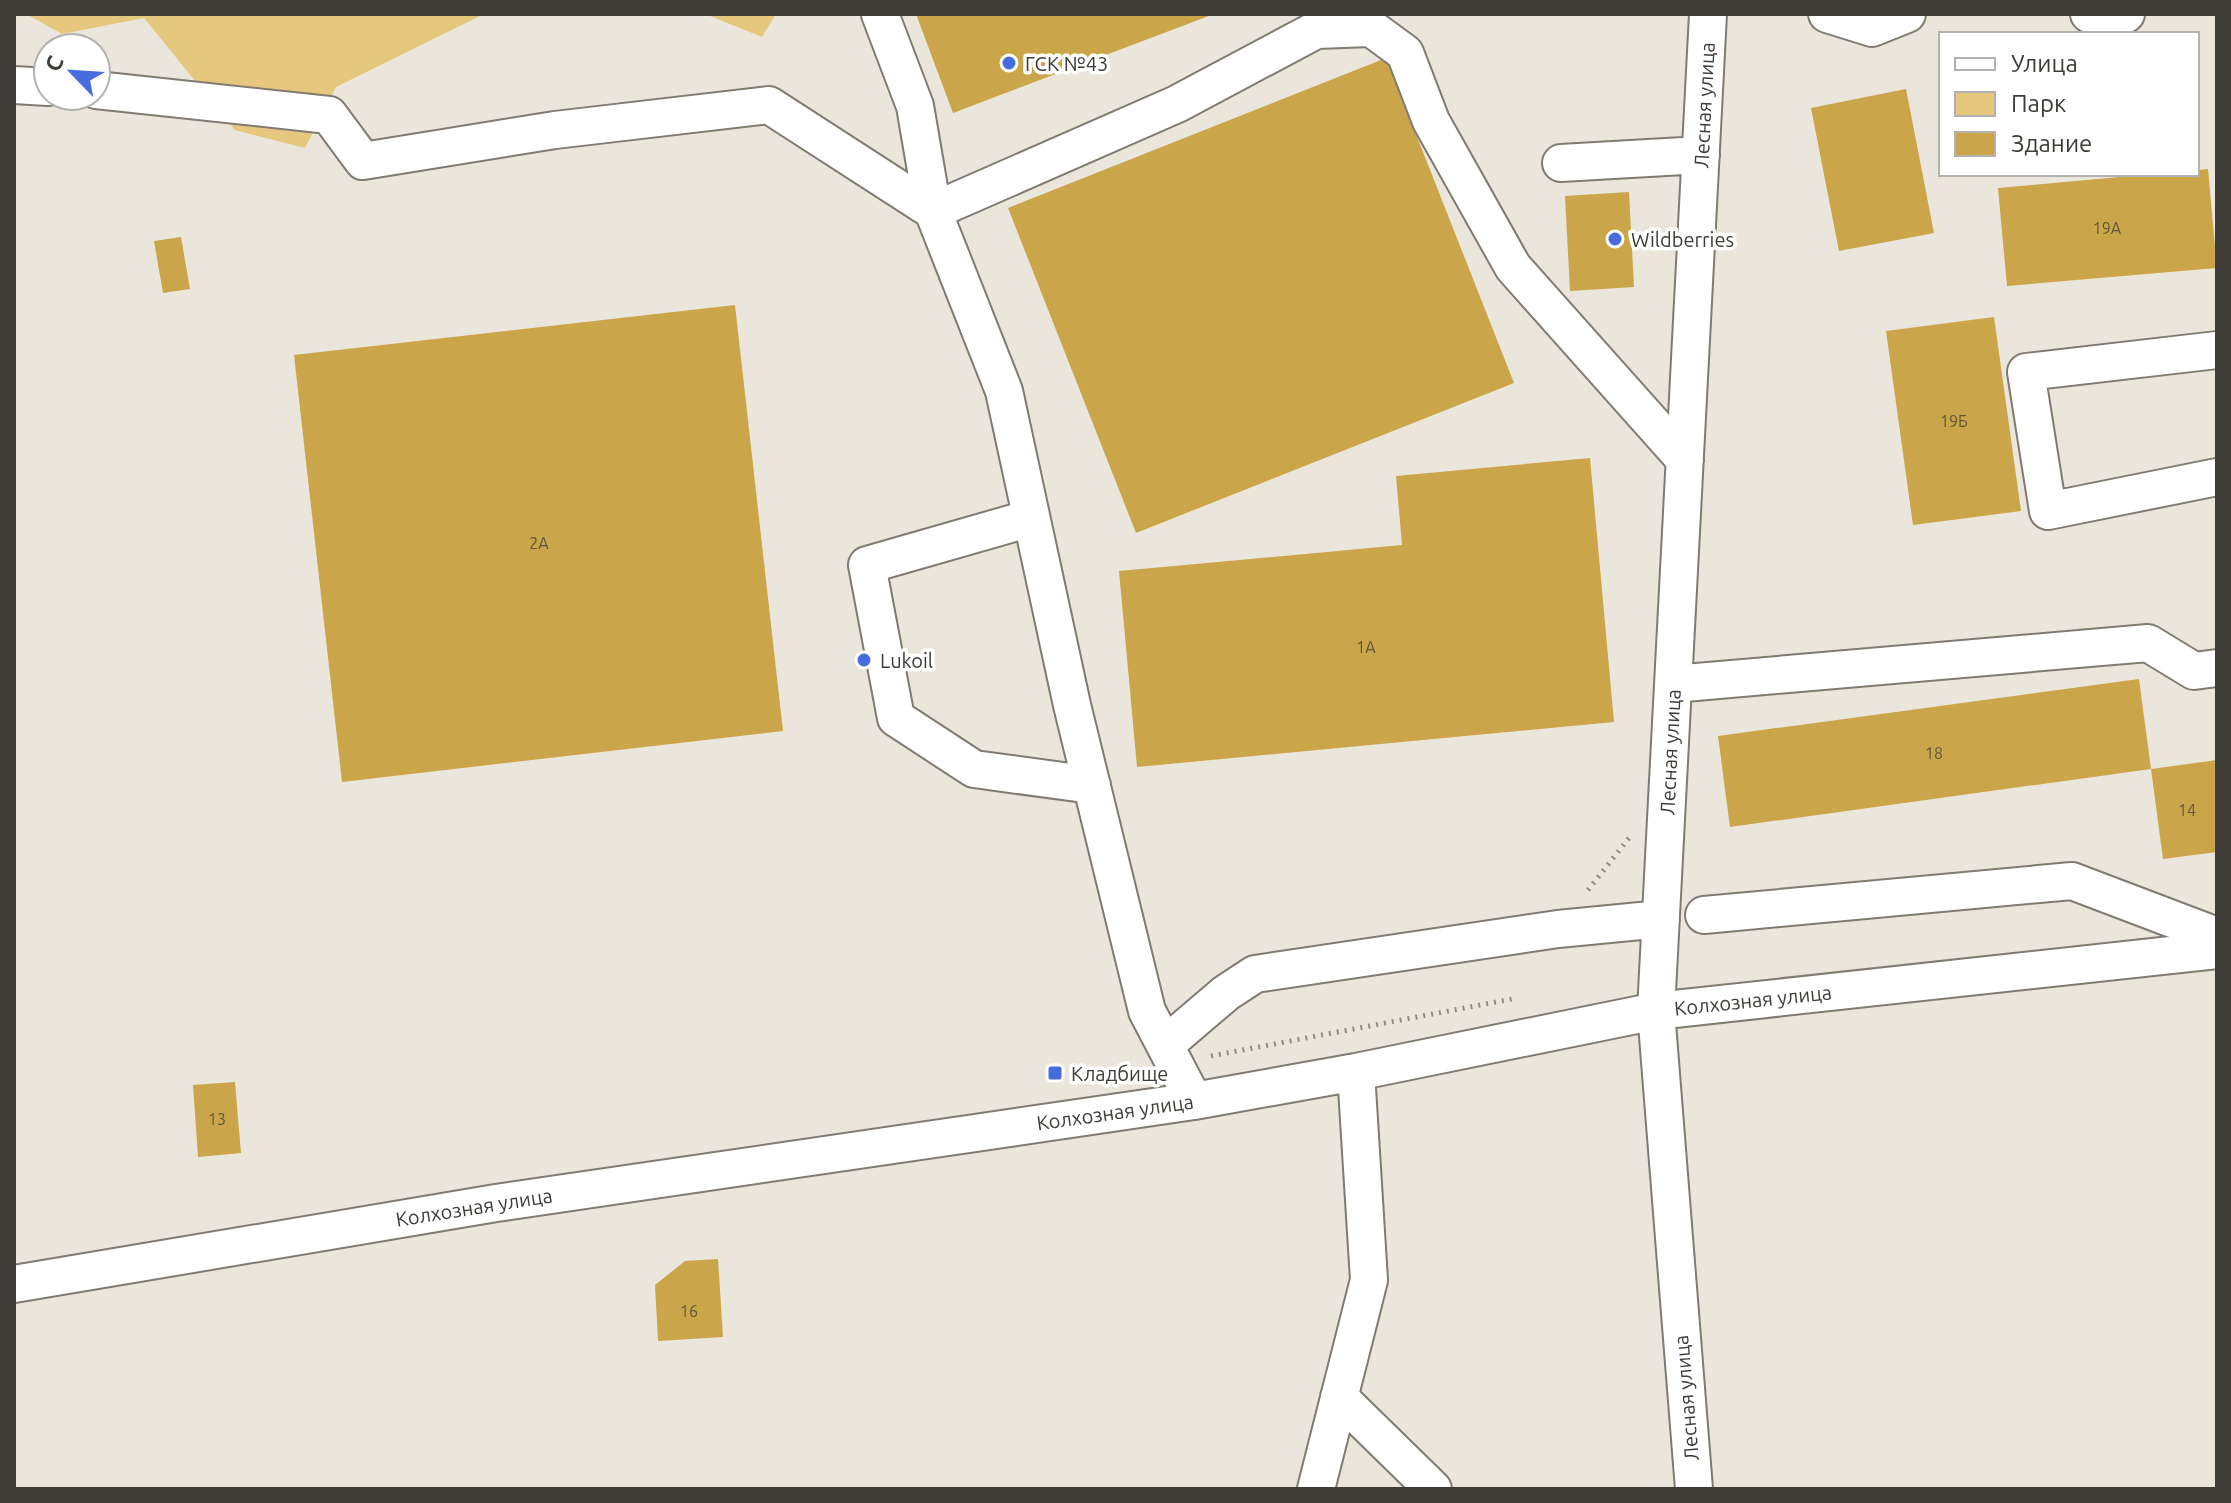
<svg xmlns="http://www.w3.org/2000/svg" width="2231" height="1503" font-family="Ubuntu,sans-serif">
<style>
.green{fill:#e6c77e}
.building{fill:#cba549}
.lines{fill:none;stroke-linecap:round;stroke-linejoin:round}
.minor-casing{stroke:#7f7b71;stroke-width:40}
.path{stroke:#918d86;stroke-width:5;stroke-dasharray:2 6;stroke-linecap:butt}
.minor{stroke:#fff;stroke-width:36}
.poi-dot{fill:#476cdf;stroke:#fff;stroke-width:3}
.labels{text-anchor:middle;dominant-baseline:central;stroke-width:7;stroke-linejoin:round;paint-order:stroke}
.number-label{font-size:16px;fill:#61563c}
.poi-label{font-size:20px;fill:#3e3c37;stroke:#fff;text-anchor:start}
.street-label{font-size:20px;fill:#3e3c37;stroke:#fff}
</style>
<rect width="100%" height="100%" fill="#ebe6db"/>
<path class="green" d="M26 14H484L336 87 305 148 235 130 144 18 62 34Z
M705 14H776L762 37Z"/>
<path class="building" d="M916 14H1214L953 113Z
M1386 58 1514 383 1136 533 1008 208Z
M1906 89 1934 233 1839 251 1811 108Z
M2208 169 2217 268 2007 286 1998 188 2152 174H2197V170Z
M1629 192 1634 287 1570 291 1565 196Z
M181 237 190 289 163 293 154 241Z
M735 305 783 731 342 782 294 355Z
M1994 317 2021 511 1913 525 1886 331Z
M1590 458 1614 722 1137 767 1119 571 1402 545 1396 476Z
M2139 679 2151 769 1730 827 1718 736Z
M2217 760V852L2163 859 2151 769Z
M235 1082 241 1153 198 1157 193 1085Z
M718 1259 723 1337 658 1341 655 1285 685 1261Z"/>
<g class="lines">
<defs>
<path id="minor" d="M880 14 915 106 933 211 1004 391 1072 705 1147 1011 1194 1101
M1827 14 1872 28 1907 14
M2089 14 2101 17 2126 14
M14 85 48 87
M96 90 329 115 363 161 555 130 769 105 933 211
M1561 163 1701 155
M933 211 1177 104 1316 30 1371 28 1405 53 1431 121 1513 267 1685 460
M2217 350 2026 372 2048 511 2217 477
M1031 518 867 565 896 718 974 769 1092 785
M1673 684 2148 643 2194 671 2217 668
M1704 915 2072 881 2217 936
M1165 1045 1226 993 1255 974 1558 929 1661 919
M14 1284 496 1203 1194 1101 1356 1072 1656 1011 2217 950
M1339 1397 1433 1489
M1316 1489 1369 1280 1356 1072
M1694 1489 1656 1011 1708 14"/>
</defs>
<use href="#minor" class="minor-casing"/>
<path class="path" d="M1588 890 1629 838
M1211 1056 1512 999"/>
<use href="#minor" class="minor"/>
</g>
<g class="poi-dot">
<circle cx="1009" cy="63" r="8"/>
<circle cx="1615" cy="239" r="8"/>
<circle cx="864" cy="660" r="8"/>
<rect x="1047" y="1065" width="16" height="16" rx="4"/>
</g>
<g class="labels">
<g class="number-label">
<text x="2107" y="228">19А</text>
<text x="1954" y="421">19Б</text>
<text x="539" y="543">2А</text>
<text x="1366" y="647">1А</text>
<text x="1934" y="753">18</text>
<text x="2187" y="810">14</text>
<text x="217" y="1119">13</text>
<text x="689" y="1311">16</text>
</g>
<g class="poi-label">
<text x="1025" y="63">ГСК №43</text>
<text x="1631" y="239">Wildberries</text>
<text x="880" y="660">Lukoil</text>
<text x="1071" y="1073">Кладбище</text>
</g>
<g class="street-label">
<text transform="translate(1704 105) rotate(-87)">Лесная улица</text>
<text transform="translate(1670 752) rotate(-87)">Лесная улица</text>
<text transform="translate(1753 1000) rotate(-6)">Колхозная улица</text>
<text transform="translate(1115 1112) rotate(-8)">Колхозная улица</text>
<text transform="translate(474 1207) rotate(-9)">Колхозная улица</text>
<text transform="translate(1686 1398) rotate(-95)">Лесная улица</text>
</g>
</g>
<rect width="2231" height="1503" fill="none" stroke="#3e3c37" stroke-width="32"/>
<rect x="1939" y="32" width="260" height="144" fill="#ffffff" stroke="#b2b1af" stroke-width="2"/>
<rect x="1955" y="58" width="40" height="12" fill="#ffffff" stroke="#b2b1af" stroke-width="2"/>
<text x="2011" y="72" font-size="24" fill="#3e3c37">Улица</text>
<rect x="1955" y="92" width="40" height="24" fill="#e6c77e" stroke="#b2b1af" stroke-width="2"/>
<text x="2011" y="112" font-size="24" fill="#3e3c37">Парк</text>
<rect x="1955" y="132" width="40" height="24" fill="#cba549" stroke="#b2b1af" stroke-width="2"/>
<text x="2011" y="152" font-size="24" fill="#3e3c37">Здание</text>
<g transform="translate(72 72) rotate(295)"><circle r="38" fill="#ffffff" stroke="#b2b1af" stroke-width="2"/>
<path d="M0-6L14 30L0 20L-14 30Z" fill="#476cdf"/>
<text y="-12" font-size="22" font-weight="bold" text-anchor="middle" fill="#3e3c37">С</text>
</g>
</svg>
